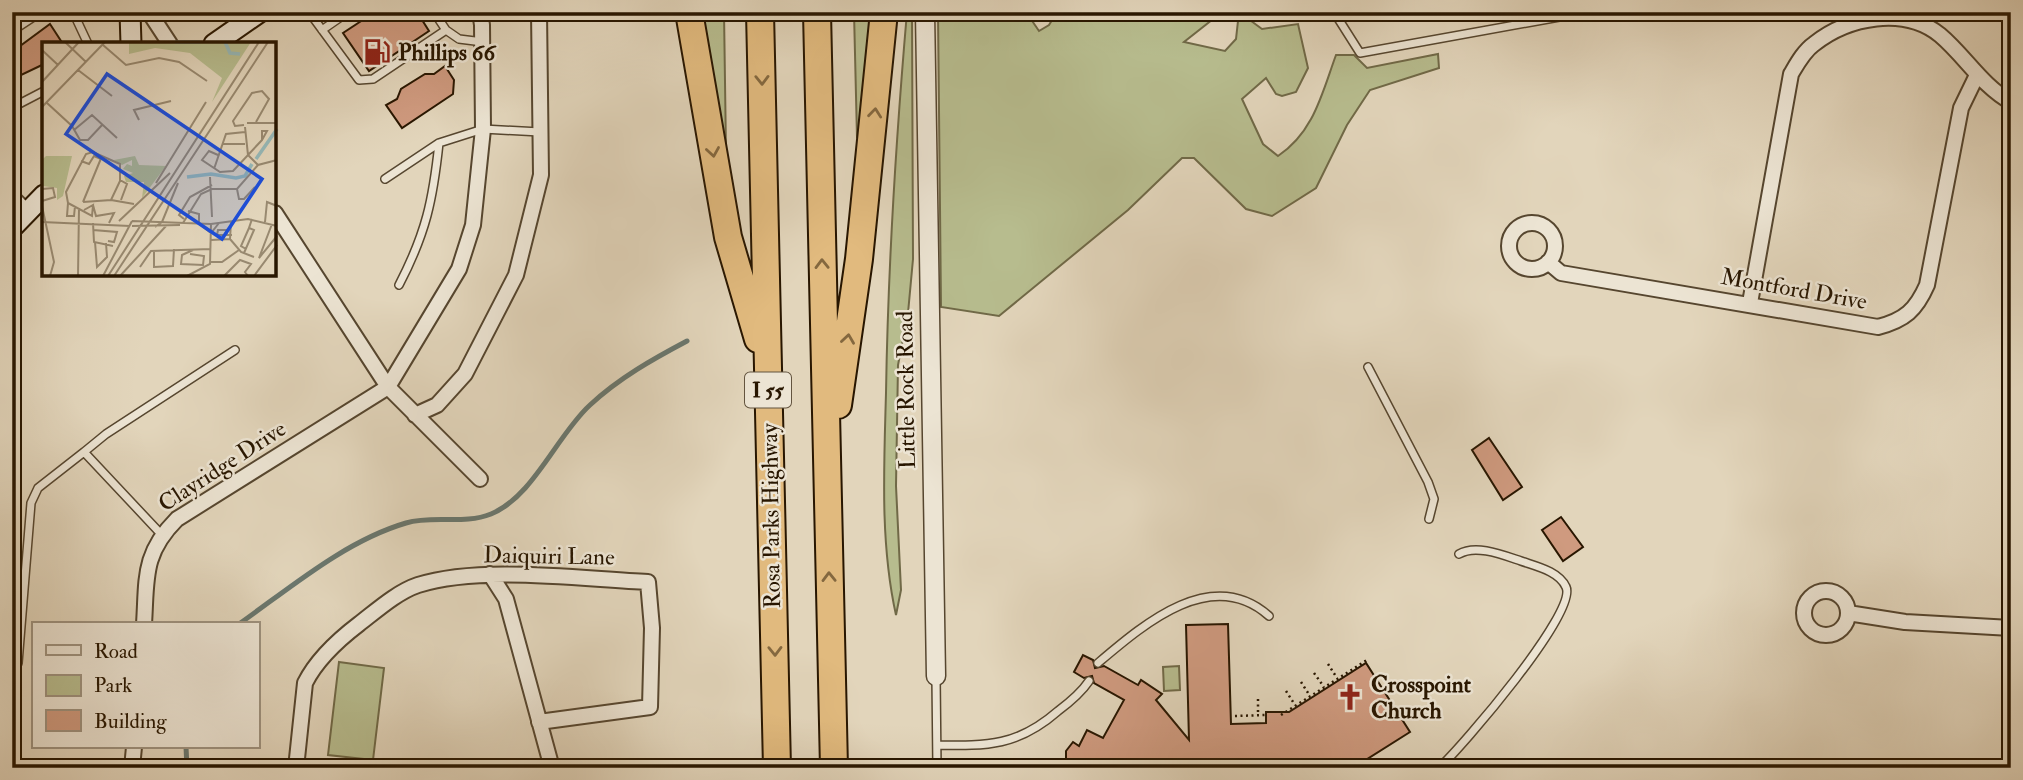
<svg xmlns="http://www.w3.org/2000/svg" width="2023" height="780" font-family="'IM FELL Double Pica',serif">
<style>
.green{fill:#b7bc8e;stroke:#706947;stroke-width:2}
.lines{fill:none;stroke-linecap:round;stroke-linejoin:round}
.stream{stroke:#6a776e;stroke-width:5}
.building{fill:#cf9a7f;stroke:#281600;stroke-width:2}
.service-casing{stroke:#56462f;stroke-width:10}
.minor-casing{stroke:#56462f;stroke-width:18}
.tertiary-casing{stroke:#56462f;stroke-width:21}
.secondary-casing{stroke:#281600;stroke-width:23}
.motorway-casing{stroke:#281600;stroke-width:30}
.path{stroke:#281600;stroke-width:2.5;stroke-dasharray:2 3.5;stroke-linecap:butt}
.service{stroke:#ece4d3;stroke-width:7}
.minor{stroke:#ece4d3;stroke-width:14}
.tertiary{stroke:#ece4d3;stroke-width:18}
.secondary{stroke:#ece4d3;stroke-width:19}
.motorway{stroke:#e1ba7e;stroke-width:26}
.oneway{stroke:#84683f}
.labels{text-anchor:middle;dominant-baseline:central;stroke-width:5;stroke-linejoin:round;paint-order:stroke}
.shield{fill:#ece4d3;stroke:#63543f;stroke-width:2}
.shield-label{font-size:21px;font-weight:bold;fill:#281600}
.poi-label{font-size:23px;font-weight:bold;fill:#281600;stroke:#ece4d3;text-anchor:start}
.street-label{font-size:23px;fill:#281600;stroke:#ece4d3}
.inset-river{fill:none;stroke:#96b8b7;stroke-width:3.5}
.inset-road{fill:none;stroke:#988970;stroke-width:2}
.view{fill:#1d4ed8;fill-opacity:0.15;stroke:#1d4ed8;stroke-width:3.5}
.inset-edge{fill:none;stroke:#281600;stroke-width:3.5}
</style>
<rect width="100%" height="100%" fill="#e2d5bb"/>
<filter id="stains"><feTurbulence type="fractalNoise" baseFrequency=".00286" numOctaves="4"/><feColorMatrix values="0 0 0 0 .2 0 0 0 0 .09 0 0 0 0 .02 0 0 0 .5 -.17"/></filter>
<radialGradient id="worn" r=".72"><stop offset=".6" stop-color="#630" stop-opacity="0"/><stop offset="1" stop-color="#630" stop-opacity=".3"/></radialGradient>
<path class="green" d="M702 12H724L726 151Z
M854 12H871L862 138 857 137Z
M907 12H912L913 259 908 313 898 365 896 486 901 590 896 615C880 543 884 467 886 393 888 266 896 139 907 12Z
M938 12H1026L1039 31 1049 25 1057 12H1222L1184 42 1225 51 1236 39 1239 12 1262 29 1298 24 1308 68 1296 92 1282 96 1276 94 1266 78 1242 99 1263 144 1278 156C1314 132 1322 93 1336 55H1354L1367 68 1438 54 1439 68 1370 90 1347 125 1316 188 1272 216 1246 209 1194 158H1182L1128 210 999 316 941 307Z
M339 662 384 668 373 760 328 755Z
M1179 666 1180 690 1164 691 1163 667Z"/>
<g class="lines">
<path class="stream" d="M239 624C290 588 345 541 406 523 433 515 464 525 491 514 533 497 557 435 590 405 619 378 653 359 687 341
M186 747 187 768"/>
</g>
<path class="building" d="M375 12H417L429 31 369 71 343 33Z
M50 24 63 44H44V64L17 77 12 69V52Z
M445 66 454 80 453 94 402 128 386 105 397 99 401 89 425 74H434Z
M1489 438 1522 487 1503 500 1472 450Z
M1561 517 1583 547 1563 561 1542 530Z
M1228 624 1231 724 1266 723V712H1289L1366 663 1410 732 1353 768H1066V751L1073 742 1079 746 1087 730 1103 738 1124 700 1094 683 1092 676 1084 678 1074 672 1083 655 1093 660 1095 668 1104 666 1138 685 1141 680 1162 694 1156 700 1189 740 1186 625Z"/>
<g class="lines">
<defs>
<path id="service" d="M73 12 88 44
M309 12 359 80 373 79 446 30 459 39 483 42
M434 12 446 30
M1334 12 1360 53 1587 12
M322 30 348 12
M12 31 41 12
M12 104H19L44 91
M385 179 439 143 483 129 540 132
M399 285C426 233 433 200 439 143
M1368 367 1428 482 1434 499 1429 519
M84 452 106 434 235 350
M18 663 31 503 38 488 84 452 161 534
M1098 663C1144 624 1212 565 1269 616
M936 677 937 768
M937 745C988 746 1018 746 1058 711 1070 702 1081 693 1089 681
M1439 768C1462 747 1578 612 1566 587 1559 571 1535 566 1521 561 1503 555 1476 544 1459 554"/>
<path id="minor" d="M149 12 170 44
M12 197 27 212
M275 213 388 387 480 479
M1509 246a23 23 0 1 1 46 0a23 23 0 1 1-46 0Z
M1548 262 1561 273 1878 327C1905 320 1916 310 1927 285L1961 108 1977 75
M1750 303 1791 74C1797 64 1804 51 1814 44 1848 17 1904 6 1940 35 1965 56 1982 86 2011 102
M415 415 437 405 465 374 516 275 541 175 539 12
M490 574 506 599 552 768
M1804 613a22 22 0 1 1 44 0a22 22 0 1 1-44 0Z
M1848 613 1905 622 2011 628
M144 624C147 579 142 554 177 519L388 387 459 269 473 225 483 129 482 25 480 12
M132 768 134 747
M296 768 305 683C317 659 338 640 359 624 376 611 397 592 418 585 481 565 581 579 648 582L652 628 650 707 539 722"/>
<path id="tertiary" d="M925 12 936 676"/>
<path id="secondary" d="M130 12 131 44
M214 44 260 12
M12 228 44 195"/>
<path id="motorway" d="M689 12 728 237 758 339
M760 12 777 768
M817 12 834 768
M838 405 859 259 884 12"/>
</defs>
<use href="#service" class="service-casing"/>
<use href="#minor" class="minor-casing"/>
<use href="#tertiary" class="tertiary-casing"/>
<use href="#secondary" class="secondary-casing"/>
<use href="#motorway" class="motorway-casing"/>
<path class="path" d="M1328 664 1337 678
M1314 673 1324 687
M1301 682 1310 696
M1286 691 1295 705
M1258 699V715
M1281 715 1367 660
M1235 716 1266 715"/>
<use href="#service" class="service"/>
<use href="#minor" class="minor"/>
<use href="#tertiary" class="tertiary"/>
<use href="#secondary" class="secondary"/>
<use href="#motorway" class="motorway"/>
</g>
<defs><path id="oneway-chevron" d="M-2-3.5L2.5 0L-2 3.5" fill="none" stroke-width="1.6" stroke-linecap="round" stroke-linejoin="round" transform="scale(1.75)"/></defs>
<g class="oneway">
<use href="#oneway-chevron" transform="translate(762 80) rotate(89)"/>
<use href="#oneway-chevron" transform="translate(875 113) rotate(-84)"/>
<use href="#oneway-chevron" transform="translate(713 152) rotate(81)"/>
<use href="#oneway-chevron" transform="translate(822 264) rotate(-91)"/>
<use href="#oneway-chevron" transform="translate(848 339) rotate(-82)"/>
<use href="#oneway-chevron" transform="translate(829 577) rotate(-91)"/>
<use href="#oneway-chevron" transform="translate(775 651) rotate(89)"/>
</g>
<defs>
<symbol id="fuel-bare" viewBox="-9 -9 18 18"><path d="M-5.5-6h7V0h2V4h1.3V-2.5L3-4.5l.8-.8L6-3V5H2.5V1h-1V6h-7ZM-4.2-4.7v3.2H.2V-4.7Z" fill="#8f2418" stroke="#ece4d3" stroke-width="2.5" paint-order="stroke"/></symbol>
<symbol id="church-bare" viewBox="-9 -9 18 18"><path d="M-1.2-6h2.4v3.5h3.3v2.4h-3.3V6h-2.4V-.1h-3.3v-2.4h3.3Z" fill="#8f2418" stroke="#ece4d3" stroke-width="2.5" paint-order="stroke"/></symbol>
</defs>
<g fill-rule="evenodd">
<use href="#fuel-bare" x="358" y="33" width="38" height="38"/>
<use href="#church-bare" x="1331" y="678" width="38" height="38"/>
</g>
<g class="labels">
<rect class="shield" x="745" y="372.5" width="46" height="35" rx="5"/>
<g class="shield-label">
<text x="768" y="390">I 55</text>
</g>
<g class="poi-label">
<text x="398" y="52">Phillips 66</text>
<text x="1371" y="684">Crosspoint<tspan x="1371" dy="26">Church</tspan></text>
</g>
<g class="street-label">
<text transform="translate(1794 289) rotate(10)">Montford Drive</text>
<text transform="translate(906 390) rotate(-91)">Little Rock Road</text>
<text transform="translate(222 466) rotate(-33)">Clayridge Drive</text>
<text transform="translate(771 516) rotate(-91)">Rosa Parks Highway</text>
<text transform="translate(549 556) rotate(1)">Daiquiri Lane</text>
</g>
</g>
<g transform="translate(42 42)">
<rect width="234" height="234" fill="#e2d5bb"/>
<path d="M87 0H209L170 60 180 36 148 11 113 6 87 12ZM4 114H30L21 154 15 158V146L1 144 0 118ZM93 114 97 123 124 124 100 156 102 140H84L82 134 91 131 81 127 85 122 90 124V118L80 123 72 118Z" fill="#b7bc8e"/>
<path class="inset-river" d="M133 0H158M183 0 188 11 198 12M214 117 235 87M145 135 169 132 194 136 203 134 210 122"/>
<path class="inset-road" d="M23 0 44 20M61 3 84 23 117 16 137 20 165 39M0 8 16 23M36 28 70 54M0 40 37 0M5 61 30 84 38 98H46L61 82M0 65 63 0M97 78 92 68 129 59M205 81H235M202 83 193 84 191 79 210 51 220 49 227 57 214 80M203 85 206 113 216 123M32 88 50 73 75 96M181 102H203M176 113 167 109 160 118 178 130 191 129 220 98V89H225L220 98M39 119 47 122 52 114 59 117M172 127 184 92 203 90M168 135 170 175M78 138 85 142 79 158M114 141 164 60M0 147 11 146 13 155 0 159M195 147 197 157H202L213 145M69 158 92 162M41 160 69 158 78 139V122L51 110 44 112 24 150 26 161 50 174 51 163 42 168M41 160 60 114M26 161 25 174H32L33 164M51 163 54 174 72 171 67 181M0 164 12 220 8 234M146 169 157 172V182M142 177 137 173 148 155 170 143M77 179 128 131M90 179 169 182 206 177 235 184M0 180 88 184M223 180 225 160 235 164M51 181 52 200 71 204M141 181 159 152 170 147H195L216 123 235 118M230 182 217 216 235 194M90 184 138 183M160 184 169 191 177 181M113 185 120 180 136 141M51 188 75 190 72 200 66 199M185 193 184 188H176L175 193H190M188 197 199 210 212 215M169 198 188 197 189 180M53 200 55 225 65 215 64 201M204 207 199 204 207 186M112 209V225L131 224 132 207M202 211 212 188 207 186 210 177M148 212 162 214 161 223 139 222 140 213 151 208M169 220H180L197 208M98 225 109 209 169 207M36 234 37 166M61 234 90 179M66 234 217 0M72 234 226 0M78 234 124 184M145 234 168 222 169 182M182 234 198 218 209 222 203 230 206 234M212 234 235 203"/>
<path class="view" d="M65 32 220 137 180 197 24 92Z"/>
<rect width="234" height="234" class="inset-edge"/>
</g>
<rect width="2023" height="780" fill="none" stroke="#e2d5bb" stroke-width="42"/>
<rect x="14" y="14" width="1995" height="752" fill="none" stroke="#281600" stroke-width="3.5"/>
<rect x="21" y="21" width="1981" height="738" fill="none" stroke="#281600" stroke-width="2"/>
<rect x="32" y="622" width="228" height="126" fill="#ece4d3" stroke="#9e927f" stroke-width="2"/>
<rect x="46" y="645" width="35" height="10" fill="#ece4d3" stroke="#9e927f" stroke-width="2"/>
<text x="94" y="658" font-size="21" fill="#281600">Road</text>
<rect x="46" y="675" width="35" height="21" fill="#b7bc8e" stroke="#9e927f" stroke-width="2"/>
<text x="94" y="692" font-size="21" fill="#281600">Park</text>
<rect x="46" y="710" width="35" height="21" fill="#cf9a7f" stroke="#9e927f" stroke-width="2"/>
<text x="94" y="728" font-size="21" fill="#281600">Building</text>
<rect width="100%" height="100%" filter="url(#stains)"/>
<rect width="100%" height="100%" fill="url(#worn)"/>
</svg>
